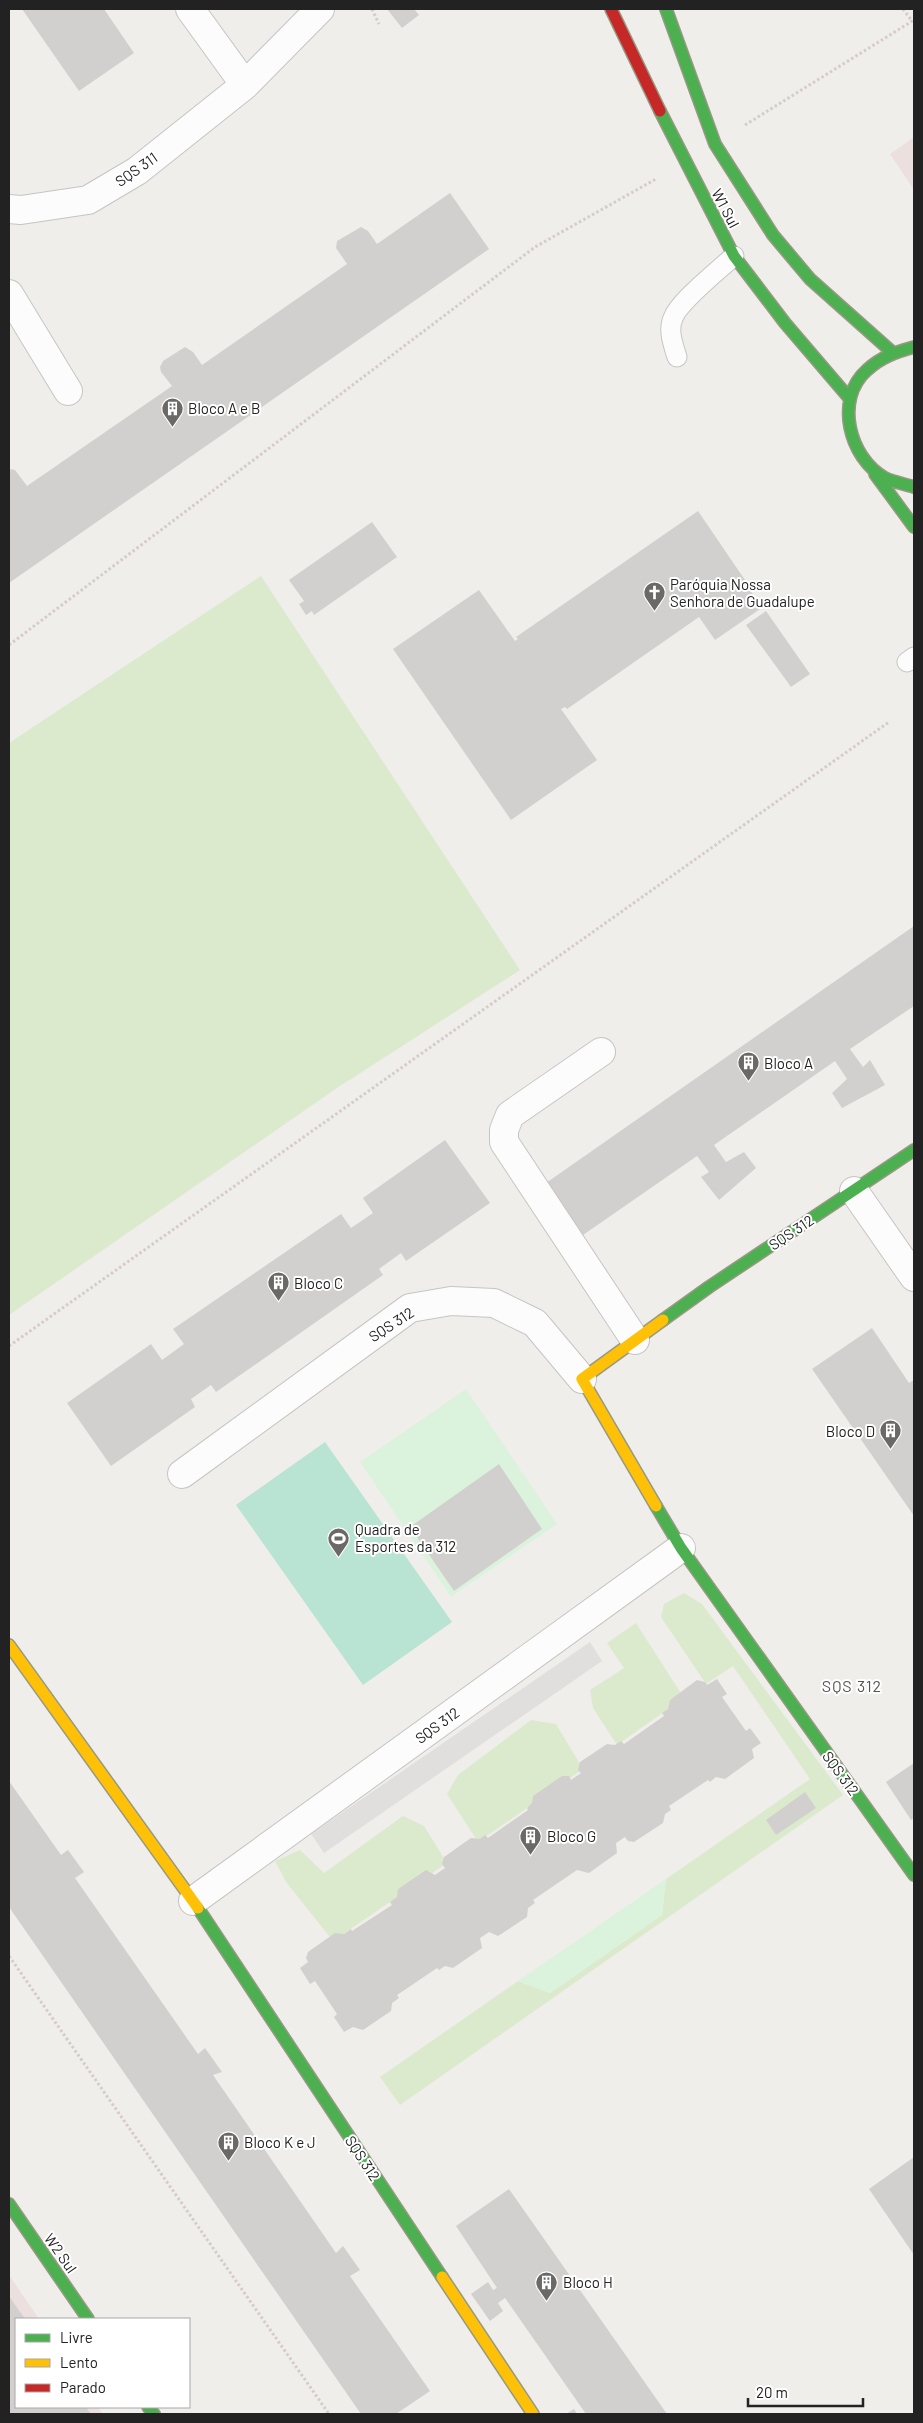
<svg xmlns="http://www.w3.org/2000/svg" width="923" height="2423" font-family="Barlow,sans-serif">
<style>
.commercial{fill:#ece0de}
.grass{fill:#dbeacc}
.park{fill:#dbf3dc}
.pitch{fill:#b9e3d2}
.parking{fill:#e0dfde}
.building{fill:#d2d0ce}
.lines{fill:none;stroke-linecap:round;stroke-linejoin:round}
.lane-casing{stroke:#c5c5c3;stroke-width:21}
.street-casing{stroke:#c5c5c3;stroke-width:30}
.fast-casing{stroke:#969983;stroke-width:14}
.slow-casing{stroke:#969983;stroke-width:14}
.jam-casing{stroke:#969983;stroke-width:14}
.path{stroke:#d7cbc9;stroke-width:3;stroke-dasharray:2.5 2.5;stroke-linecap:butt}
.lane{stroke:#fdfcfc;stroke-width:19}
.street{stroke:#fdfcfc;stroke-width:28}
.fast{stroke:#4caf50;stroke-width:11}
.slow{stroke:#ffc107;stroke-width:11}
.jam{stroke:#c62828;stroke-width:11}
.labels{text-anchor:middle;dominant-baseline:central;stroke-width:4;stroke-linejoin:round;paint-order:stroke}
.street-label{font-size:15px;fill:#222;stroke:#fff}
.poi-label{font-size:15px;fill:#222;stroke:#fff;text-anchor:start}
.neighbourhood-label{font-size:16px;letter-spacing:1px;fill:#555;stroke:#fff}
</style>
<rect width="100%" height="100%" fill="#efeeeb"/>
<path class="commercial" d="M914 137V190L890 154Z
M9 2275 39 2319H16V2407H98L103 2414H9Z"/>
<path class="grass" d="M261 576 520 970 337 1088 9 1315V743Z
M684 1593 702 1604 843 1795 400 2105 380 2077 518 1981 550 1993 662 1915 666 1879 810 1779 733 1666 706 1684 661 1617 664 1604Z
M636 1623 684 1698 617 1745 593 1708 590 1690 624 1668 607 1643Z
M531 1720 556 1724 583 1769 478 1842 447 1794 458 1775Z
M403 1816 424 1826 447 1863 333 1941 286 1882 275 1861 300 1850 324 1873Z"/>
<path class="park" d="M466 1389 557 1524 451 1597 360 1462Z
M666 1879 662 1915 550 1993 518 1981Z"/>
<path class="pitch" d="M325 1442 452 1622 363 1685 236 1505Z"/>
<path class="parking" d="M590 1642 602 1661 324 1853 311 1834Z"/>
<path class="building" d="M22 9H104L134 53 79 91Z
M387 9H414L419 15 402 28Z
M450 193 489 249 9 583V469L15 470 27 486 172 386 161 372 160 367 163 361 185 347 193 352 202 365 347 264 336 248 337 241 361 227 368 231 377 244Z
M698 511 747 583 745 584 763 607 715 640 699 617 567 709 565 707 561 709 597 760 511 820 393 649 479 590 515 641 518 639 516 637Z
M372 522 397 557 314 615 312 611 306 615 299 604 304 601 289 580Z
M766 611 810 674 791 687 746 625Z
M914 926V1006L850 1049 863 1067 870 1060 885 1085 842 1108 832 1093 847 1079 835 1061 714 1145 726 1162 744 1152 756 1168 719 1200 701 1177 709 1172 697 1156 583 1235 546 1183Z
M445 1140 490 1203 406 1261 401 1253 379 1269 383 1275 216 1392 211 1385 191 1399 195 1407 111 1466 67 1403 151 1344 162 1360 184 1344 173 1329 341 1214 351 1228 373 1213 363 1198Z
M872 1328 909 1383 914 1380V1516L812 1369Z
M499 1464 542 1529 454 1591 410 1527Z
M717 1679 727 1694 722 1697 746 1731 750 1728 761 1743 752 1749 754 1758 725 1779 716 1777 710 1782 708 1780 669 1806 671 1810 665 1814 663 1823 634 1842 628 1841 625 1837 616 1843 617 1853 589 1873 577 1870 533 1900 535 1903 528 1908 527 1917 498 1936 489 1932 480 1938 482 1948 453 1968 445 1966 439 1970 437 1968 412 1985 397 1995 399 1998 392 2003 391 2011 363 2030 353 2027 344 2032 334 2017 337 2014 315 1981 310 1984 300 1968 308 1962 306 1958 308 1952 335 1933 344 1934 351 1929 352 1931 392 1905 390 1902 397 1897 398 1889 426 1870 435 1875 445 1868 442 1864 444 1857 471 1838 480 1839 485 1835 488 1838 528 1810 527 1808 532 1803 533 1796 562 1776H569L571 1780 581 1773 578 1770 580 1762 607 1744 615 1745 621 1741 624 1744 664 1716 662 1713 668 1709 670 1700 697 1680 705 1682 707 1685Z
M914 1763V1818L911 1820 886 1782Z
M9 1781 61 1855 68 1850 84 1872 75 1878 198 2054 205 2048 222 2072 213 2075 336 2253 343 2246 360 2270 350 2276 430 2391 396 2414H361L9 1907Z
M805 1792 816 1808 776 1835 766 1820Z
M914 2157V2255L869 2189Z
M509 2189 667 2414H586L505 2298 498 2303 503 2311 490 2321 471 2294 488 2282 493 2290 497 2288 456 2226Z
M9 2296 25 2319H16V2407H86L91 2414H9Z
M574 2409 577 2414H566Z"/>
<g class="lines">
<defs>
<path id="lane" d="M677 357C673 344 667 329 674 316 681 300 720 269 734 256
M907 662 914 657"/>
<path id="street" d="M190 9 245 85
M9 209 21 210 88 200 137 171 245 85 320 9
M9 294 68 391
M601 1052 510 1115 504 1130V1142L635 1340
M854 1191 914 1277
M182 1474 410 1308 451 1301 494 1303 535 1323 582 1379
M193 1901 681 1548"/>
<path id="fast" d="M666 9 715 144 773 235 810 279 892 352
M660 111 734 256 785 323 850 399
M914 347C896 352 881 357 867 370 834 399 849 458 885 478 893 482 905 484 914 487
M875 474 914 527
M663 1320 709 1287 914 1150
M656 1506 681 1548 914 1875
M198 1908 442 2277
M9 2204 88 2319
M148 2407 154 2414"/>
<path id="slow" d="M656 1506 582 1379 663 1320
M9 1645 198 1908
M442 2277 533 2414"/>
<path id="jam" d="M611 9 660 111"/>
</defs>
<use href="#lane" class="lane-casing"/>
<use href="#street" class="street-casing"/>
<use href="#fast" class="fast-casing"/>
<use href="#slow" class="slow-casing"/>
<use href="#jam" class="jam-casing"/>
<path class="path" d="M372 9 379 24
M903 9 912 21
M745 125 914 20
M9 645 535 247 656 179
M9 1346 889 722
M9 1956 329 2414"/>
<use href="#lane" class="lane"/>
<use href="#street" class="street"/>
<use href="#fast" class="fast"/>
<use href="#slow" class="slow"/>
<use href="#jam" class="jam"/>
</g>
<defs>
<symbol id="building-pin" viewBox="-11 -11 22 30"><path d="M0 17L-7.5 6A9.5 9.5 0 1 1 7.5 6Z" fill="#6a6968" stroke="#fff"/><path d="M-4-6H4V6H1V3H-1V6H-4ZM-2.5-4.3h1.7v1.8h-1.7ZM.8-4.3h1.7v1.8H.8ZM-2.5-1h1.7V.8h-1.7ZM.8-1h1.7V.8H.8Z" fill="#fff"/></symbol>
<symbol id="church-pin" viewBox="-11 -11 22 30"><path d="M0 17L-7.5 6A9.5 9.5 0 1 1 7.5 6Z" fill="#6a6968" stroke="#fff"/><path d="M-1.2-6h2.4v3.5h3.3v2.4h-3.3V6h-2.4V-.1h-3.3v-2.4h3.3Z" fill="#fff"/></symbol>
<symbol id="stadium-pin" viewBox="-11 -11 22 30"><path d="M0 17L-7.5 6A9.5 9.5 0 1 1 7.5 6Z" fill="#6a6968" stroke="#fff"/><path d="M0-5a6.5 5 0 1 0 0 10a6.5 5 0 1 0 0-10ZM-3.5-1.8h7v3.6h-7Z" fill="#fff"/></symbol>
</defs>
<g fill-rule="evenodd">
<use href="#building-pin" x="160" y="396" width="25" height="34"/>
<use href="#church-pin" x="642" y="580" width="25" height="34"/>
<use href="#building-pin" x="736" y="1050" width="25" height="34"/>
<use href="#building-pin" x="266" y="1270" width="25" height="34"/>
<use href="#building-pin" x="878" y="1418" width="25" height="34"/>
<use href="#stadium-pin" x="326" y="1526" width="25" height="34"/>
<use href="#building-pin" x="518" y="1824" width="25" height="34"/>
<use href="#building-pin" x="216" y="2130" width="25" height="34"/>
<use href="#building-pin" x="534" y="2270" width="25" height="34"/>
</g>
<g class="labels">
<g class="street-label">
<text transform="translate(136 169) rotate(-35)">SQS 311</text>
<text transform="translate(726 208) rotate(62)">W1 Sul</text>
<text transform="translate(791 1232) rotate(-34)">SQS 312</text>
<text transform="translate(391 1324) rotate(-33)">SQS 312</text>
<text transform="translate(437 1725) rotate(-36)">SQS 312</text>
<text transform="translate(841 1773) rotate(54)">SQS 312</text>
<text transform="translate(363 2158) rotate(57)">SQS 312</text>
<text transform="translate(61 2253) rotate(55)">W2 Sul</text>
</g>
<g class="poi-label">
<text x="188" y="408">Bloco A e B</text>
<text x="670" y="584">Paróquia Nossa<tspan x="670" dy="17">Senhora de Guadalupe</tspan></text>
<text x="764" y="1063">Bloco A</text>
<text x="294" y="1283">Bloco C</text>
<text x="875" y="1431" text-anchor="end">Bloco D</text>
<text x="355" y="1529">Quadra de<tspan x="355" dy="17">Esportes da 312</tspan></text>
<text x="547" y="1836">Bloco G</text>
<text x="244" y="2142">Bloco K e J</text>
<text x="563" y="2282">Bloco H</text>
</g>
<g class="neighbourhood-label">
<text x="852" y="1685">SQS 312</text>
</g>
</g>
<rect width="923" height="2423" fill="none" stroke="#222222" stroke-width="20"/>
<rect x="15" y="2318" width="175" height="90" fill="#ffffff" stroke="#a7a7a7"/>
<rect x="25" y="2334" width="25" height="8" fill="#4caf50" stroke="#a7a7a7"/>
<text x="60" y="2343" font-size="15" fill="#222222">Livre</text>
<rect x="25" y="2359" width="25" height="8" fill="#ffc107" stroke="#a7a7a7"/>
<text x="60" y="2368" font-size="15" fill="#222222">Lento</text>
<rect x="25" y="2384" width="25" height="8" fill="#c62828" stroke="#a7a7a7"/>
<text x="60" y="2393" font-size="15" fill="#222222">Parado</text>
<path d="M748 2398v8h115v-8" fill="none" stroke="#222222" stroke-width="2.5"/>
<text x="756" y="2398" font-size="15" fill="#222222" stroke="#ffffff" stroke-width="4" paint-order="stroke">20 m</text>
</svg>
